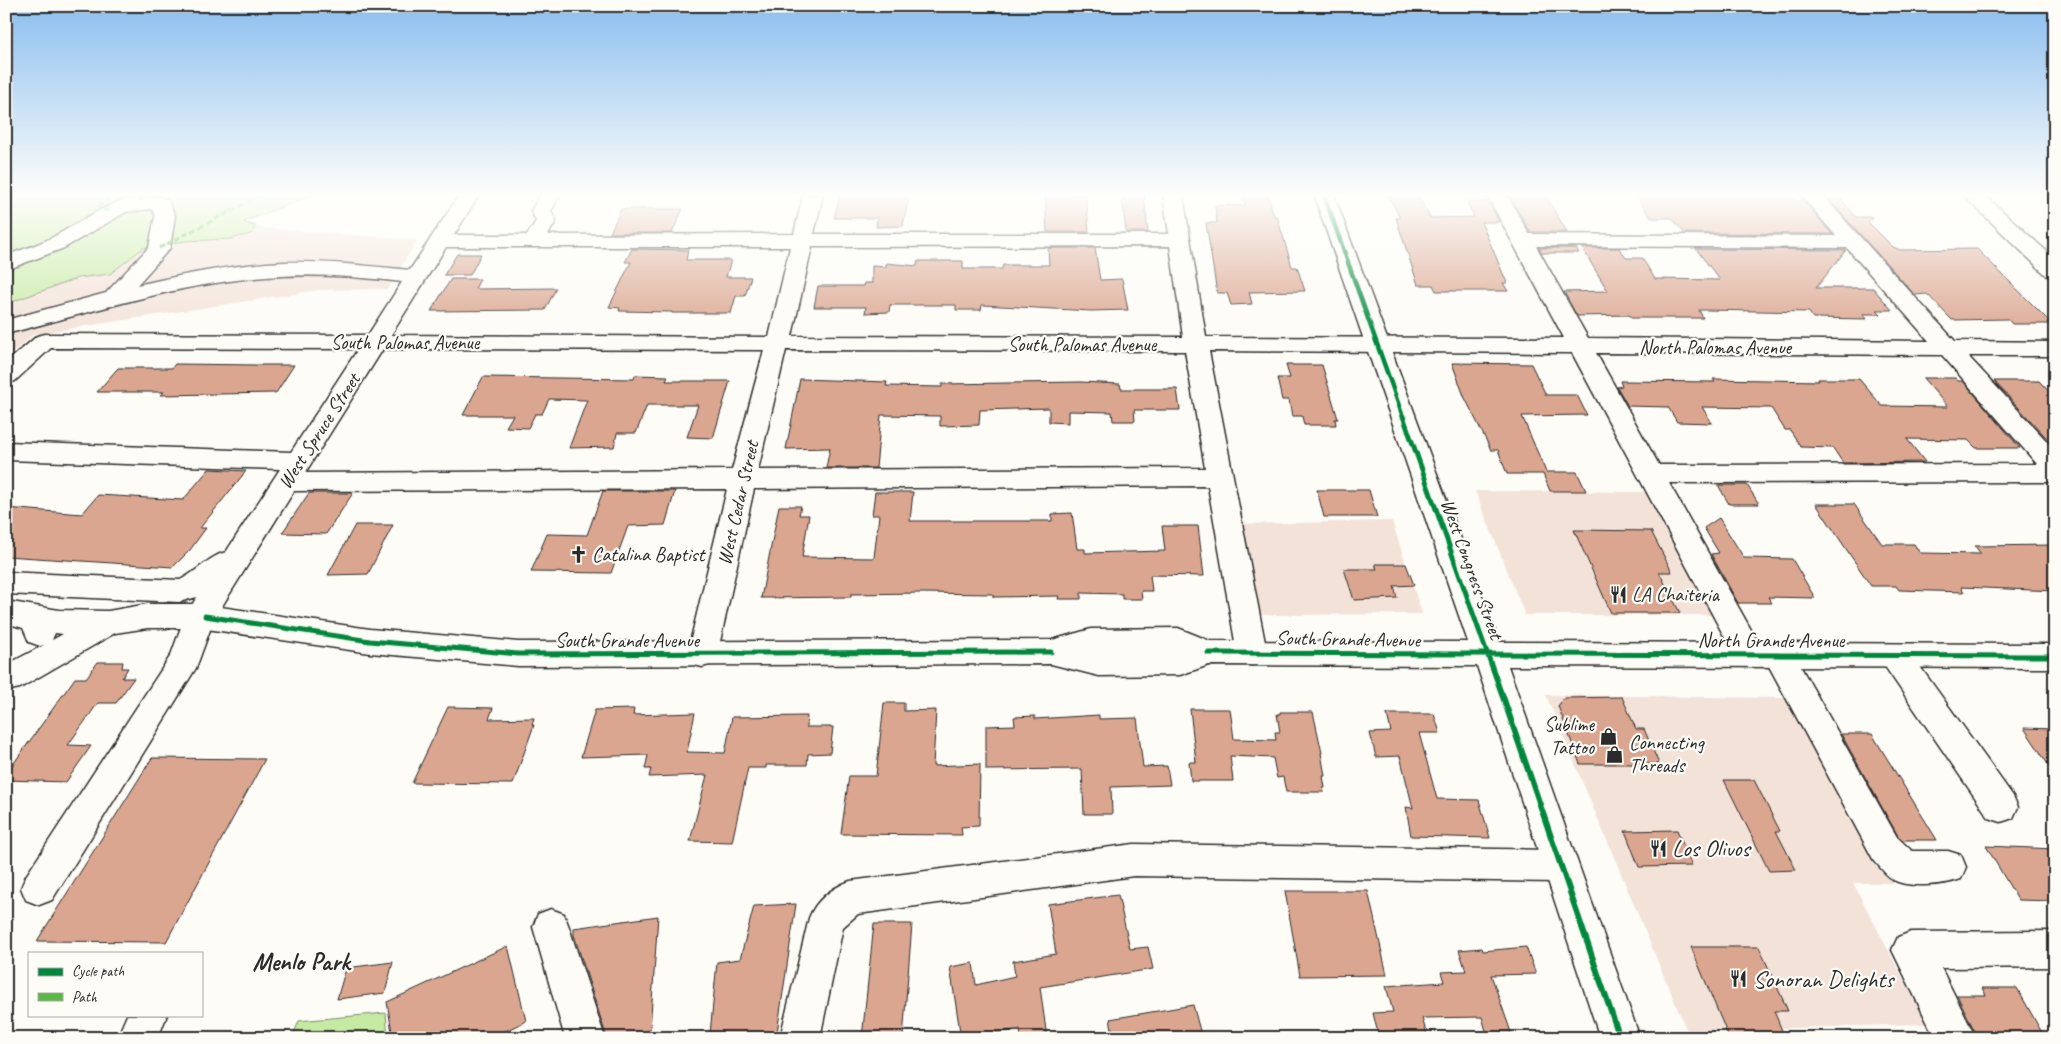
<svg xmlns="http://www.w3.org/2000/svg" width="2061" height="1044" font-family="Caveat,sans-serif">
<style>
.built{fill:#f3e2d8}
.green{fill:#c6eaa3;stroke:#788a67}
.building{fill:#dba690;stroke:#2b2b2b}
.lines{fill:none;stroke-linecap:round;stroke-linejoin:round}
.minor-casing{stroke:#2b2b2b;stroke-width:3}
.major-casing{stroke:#2b2b2b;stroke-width:3}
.minor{fill:#fdfcf7;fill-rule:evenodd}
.major{fill:#fdfcf7;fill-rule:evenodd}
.quiet{stroke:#58b947;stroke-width:3;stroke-dasharray:6 3;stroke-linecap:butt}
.cycleway-far2-casing{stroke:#fdfcf7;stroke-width:7}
.cycleway-far1-casing{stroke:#fdfcf7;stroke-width:8}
.cycleway-casing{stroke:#fdfcf7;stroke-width:9}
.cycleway-far2{stroke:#00873e;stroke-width:4.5}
.cycleway-far1{stroke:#00873e;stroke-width:5}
.cycleway{stroke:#00873e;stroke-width:6}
.labels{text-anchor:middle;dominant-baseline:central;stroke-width:4.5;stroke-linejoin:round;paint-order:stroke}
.street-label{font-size:20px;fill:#2b2b2b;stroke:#fdfcf7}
.poi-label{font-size:20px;fill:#2b2b2b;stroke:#fdfcf7;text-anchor:start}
.near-poi-label{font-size:24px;fill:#2b2b2b;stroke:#fdfcf7;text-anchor:start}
.near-neighbourhood-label{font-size:25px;font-weight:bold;fill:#2b2b2b;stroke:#fdfcf7}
</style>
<rect width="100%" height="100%" fill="#fdfcf7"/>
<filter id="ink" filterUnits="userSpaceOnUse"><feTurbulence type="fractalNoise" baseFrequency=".02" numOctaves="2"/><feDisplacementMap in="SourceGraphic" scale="10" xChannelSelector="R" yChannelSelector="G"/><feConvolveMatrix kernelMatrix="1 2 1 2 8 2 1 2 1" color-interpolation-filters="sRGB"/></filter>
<g filter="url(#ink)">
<path class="built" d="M6 195 207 224 417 240 388 289 319 290 34 334 6 358Z
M1475 491 1646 492 1712 615H1525Z
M1392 521 1422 614 1253 615 1237 524Z
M1546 695 1793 698 1896 883H1853L1927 1024 1687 1031Z"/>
<path class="green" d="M6 195H313L243 222 256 226 251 234 230 239 186 241 143 248 110 274 78 278 6 304Z
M386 1013 388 1038H292L299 1021Z"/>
<path class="building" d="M840 195H909L903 226 876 227 877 218H834Z
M1045 195H1086L1089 232H1047Z
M1122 195H1144L1148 232H1126Z
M1242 195H1268L1274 216H1277L1292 267H1297L1305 291 1249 292 1252 304 1231 305 1227 293H1217L1206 223H1217L1215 205 1245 206Z
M1388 195H1418L1430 218 1474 217 1467 202H1489L1499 222H1481L1507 283H1503L1508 291H1436L1433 285H1418L1396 218H1400Z
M1509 195H1545L1567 232H1530Z
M1636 195H1790L1795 201H1804L1832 234 1684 233 1672 218H1651Z
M1841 199 1856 217H1873L1868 222 1893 247 1900 250 1977 249 2052 324H2012L2008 319 1952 320 1927 294 1915 295 1829 200Z
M621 209H683L672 233H610Z
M1048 248H1095L1100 280 1122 279 1128 310 1091 311 982 305 981 310H956V305H890L889 312 865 313 866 307H814L818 286H863L864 283H872V266L886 267V263L917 266 918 261H963V269H1002L1003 265H1049Z
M1539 248H1576L1579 253H1542Z
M1582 248H1619L1626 258H1642L1655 279 1720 280 1696 249 1846 250 1816 288H1873L1892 310H1877L1881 314H1863L1867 319 1813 318 1809 312 1706 310H1699L1703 318H1631L1629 315 1577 316 1564 292 1608 291Z
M632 249 688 250 686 260H731L726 277H751L745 296H736L731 313H672V312L619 311 620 308 609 307 631 262H625Z
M457 254H481L470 275H444Z
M451 279H480L475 289 556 288 545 310 431 311Z
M1452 363 1531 364 1546 395H1577L1587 415 1522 416 1546 472H1577L1586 491H1550L1543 474H1507L1498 450H1491L1464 396Z
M175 364 256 365H294L276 393 160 395 164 392H97L118 368H172Z
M1286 365H1322L1338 419H1335L1336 425H1304L1302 416H1292L1289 400H1282L1277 378H1290Z
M635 375 668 376 666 381H730L713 438 687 437 698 405H647L636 433H617L614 447 569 448 587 400 549 399 542 414H535L528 428 506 427 513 415H463L483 377 634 379Z
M1923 378H1955L1958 381H1963L2020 448H1976L1968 440 1907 439 1925 462 1843 463 1833 448 1801 447 1790 430H1785L1771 408 1702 407 1712 423 1677 422 1668 407 1628 406 1617 387 1622 386 1620 381 1715 382 1713 379 1819 381 1818 379H1859L1882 406 1948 407Z
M800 379 887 382 886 386 942 387V384L1081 382 1120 384 1121 389H1177L1180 410H1134L1135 421H1113L1112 412 1068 411V423L1049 422V408L980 410 979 425 940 426V416L881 415 876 468H826L830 448 786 449Z
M1994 381H2039L2055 398V447Z
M209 469 246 471 200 528H206L190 550 173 567 6 556V508L82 514 98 495 183 500Z
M1718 485H1747L1759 504H1729Z
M1317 490H1369L1377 517H1324Z
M603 491H675L665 525 628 526 611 573 531 572 547 534 587 535Z
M875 492H913L910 521H1052V514L1072 513 1077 549H1085V553L1165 551 1162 526H1198L1204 576 1150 575 1152 591H1141L1142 599H1122V594L1081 593V599H1058L1059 596 993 597V594L919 593 851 594V597L761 598 779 506H801L799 515H809L802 557 874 558 879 515H872Z
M309 493H353L326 534 282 533Z
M1816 504H1854L1882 544H1914L1920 553 1981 554 1975 546 2055 545V591L1961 587 1964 592 1899 590 1896 586H1871Z
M1719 518 1744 558 1792 559 1815 598 1768 597 1772 603H1738L1711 554 1719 553 1704 528Z
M355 525H393L368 574 328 575Z
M1574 530 1651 531 1672 572H1659L1680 613H1611Z
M1375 564H1406L1414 585 1394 586 1397 598 1354 600 1344 569H1377Z
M98 662H123L122 668H128L122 678H134L116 703H98L68 745 91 746 66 782 6 780V774L75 678H86Z
M1622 697 1636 729H1644L1659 764H1580L1558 706 1564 698Z
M884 703H904V711L936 710 933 766 980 764 979 826 961 827 962 835 841 834 849 776H876Z
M448 707 493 708 489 719 534 718 532 725H534L513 784 412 783Z
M634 709 633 715 695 713 687 752 725 753 732 717 807 716 806 727H833L830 753 808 754 807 765H766V768H748L732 842 690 841 707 775 649 777 651 769H645L648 755 581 757 595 710Z
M1190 709H1230L1234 739 1276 740 1275 732H1280L1277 714H1280V712H1313L1322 753H1321L1325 776H1323L1325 788H1323L1324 792H1286L1283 777 1277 778 1273 758 1230 756 1233 781H1191L1189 762H1196Z
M1387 714H1434L1440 733H1419L1437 799 1479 800 1490 838 1411 836 1406 807 1413 808 1400 756 1376 757 1370 733 1391 732Z
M1099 715V719L1137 718 1143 767 1167 766 1170 785 1111 787 1112 814H1084L1082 769 986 770V726L1015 725 1014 717 1035 716V719Z
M2024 728 2055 729V775Z
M1841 734H1872L1937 840H1903L1898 836Z
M152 758 265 759 166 942 37 941Z
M1724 780H1754L1780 831H1776L1796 870 1769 871Z
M1677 830 1692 866 1639 867 1625 831Z
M1986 846 2055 849V901L2018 900Z
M1285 891H1368L1387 975 1300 976Z
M1118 895 1130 949 1148 947 1153 969 1040 987 1047 1038H1021L1020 1029 982 1035 983 1038H961L950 967 973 963 976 985 1015 976 1013 961 1056 954 1048 904Z
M796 904 777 1033 710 1034 717 962 740 959 754 906Z
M658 916 650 1030 633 1038H607L574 935V928Z
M874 924H912L903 1038H862Z
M508 946 526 1021 491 1038H393L387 1002Z
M1526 947 1536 974 1491 975 1513 1038H1488L1482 1017 1422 1018 1428 1038H1379L1373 1013 1393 1012 1386 986 1444 982 1441 972 1466 971 1459 950 1482 948 1483 951Z
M1691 947H1759L1788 1011H1774L1785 1038H1729Z
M393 962 385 993 337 999 346 968Z
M1982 988H2017L2045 1038H1978L1957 995H1986Z
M1193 1005 1202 1038H1114L1110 1019Z"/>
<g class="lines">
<defs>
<path id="minor" d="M459 195H479L454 235H527L536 221 531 211 540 195H560L551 211 556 221 548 235 794 234 803 195H823L814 234H1169L1163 195H1183L1206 337 1564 338 1487 195H1507L1529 234 1836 236 1801 195H1822L1955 341 2055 342V356H1968L2055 450V482L1669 483 1764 653 1767 646 1778 643 1789 646 1897 837 1912 851H1948L1961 855 1966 867 1961 879C1945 885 1906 889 1892 879 1885 874 1879 866 1873 859L1764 657 1761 664 1750 667 1739 664 1572 353 1209 351 1267 653 1263 662 1252 665 1241 662 1237 653 1208 486 754 489 717 655 713 664 702 667 691 664 687 655 727 489 294 491 214 619 196 668 52 900 39 905 26 900 21 888 26 876 171 655 185 616 197 597 179 602 6 594V572L180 580C197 572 209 556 226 552L280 469 6 460V442L291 452 358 349 51 348 15 381 6 384V363L37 336 45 334 368 335 402 282C357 277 311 273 266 277 176 284 93 312 6 334V320L106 293 149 247 155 216 152 209 126 212 64 248 6 270V256C22 249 38 245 53 237 89 218 123 188 167 199L175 216 170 248 137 285C185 274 235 264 284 262 326 261 368 266 410 270ZM1170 246 1183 337 792 336 812 247ZM1536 246 1847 248 1929 341 1588 338ZM446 247H790L769 337 391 335ZM383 349 764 350 732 470 305 473ZM786 350 1185 351 1205 468 758 470ZM1596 353 1942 355 2037 464 1659 465Z
M1963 195H1985L2055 259V277L2047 276Z
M1895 644 1906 647 2013 796 2018 807 2013 818 2001 822 1989 818 1884 665 1880 656 1884 647Z
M1134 844 1560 850 1573 854 1578 866 1573 878 1560 882 1134 876 858 914 843 927 820 1038H780L809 918C816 900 832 888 850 881Z
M551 909 564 914 569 927 605 1038H565L533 927 538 914Z
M2055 931V967L1941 968 1976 1038H1935L1892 950 1898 937 1911 932Z
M127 1015H167L158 1038H117Z"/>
<path id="major" d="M1314 195H1334L1499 642 2055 644V668L1508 666 1640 1038H1600L1477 666 1209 665 1180 675 1099 676 1051 664 518 666 370 653 200 628H148L115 633 20 688 6 691V665L44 645 40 646 29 642 23 628 6 623V601L59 610 108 611 148 604H200L370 629 518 642 1052 640 1091 629 1178 628 1210 641 1468 642ZM55 633 63 634 52 640Z"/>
</defs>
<use href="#minor" class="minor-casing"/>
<use href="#major" class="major-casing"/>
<use href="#minor" class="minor"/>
<use href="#major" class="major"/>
<path class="quiet" d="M139 201 146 195
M109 210H95L113 195
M159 248 262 195"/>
<defs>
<path id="cycleway-far2" d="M1324 195 1403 417"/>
<path id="cycleway-far1" d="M1403 416 1502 695
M205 616 370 641 518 654 1051 652
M1208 653 2055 656"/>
<path id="cycleway" d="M1502 694 1620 1038"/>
</defs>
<use href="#cycleway-far2" class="cycleway-far2-casing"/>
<use href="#cycleway-far1" class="cycleway-far1-casing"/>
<use href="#cycleway" class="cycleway-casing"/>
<use href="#cycleway-far2" class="cycleway-far2"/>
<use href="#cycleway-far1" class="cycleway-far1"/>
<use href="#cycleway" class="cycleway"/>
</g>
</g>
<linearGradient id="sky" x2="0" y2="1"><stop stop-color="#8bbeef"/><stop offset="0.57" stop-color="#fefefb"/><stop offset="1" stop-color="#fefefb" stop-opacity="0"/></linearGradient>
<rect width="2061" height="341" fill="url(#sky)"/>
<defs>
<symbol id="church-bare" viewBox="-9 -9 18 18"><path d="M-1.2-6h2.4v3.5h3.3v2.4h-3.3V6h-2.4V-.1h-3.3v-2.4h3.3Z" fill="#2b2b2b" stroke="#fdfcf7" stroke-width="2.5" paint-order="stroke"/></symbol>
<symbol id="restaurant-bare" viewBox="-9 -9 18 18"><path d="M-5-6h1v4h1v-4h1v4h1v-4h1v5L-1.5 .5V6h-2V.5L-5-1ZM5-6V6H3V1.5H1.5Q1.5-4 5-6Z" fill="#2b2b2b" stroke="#fdfcf7" stroke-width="2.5" paint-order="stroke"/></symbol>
<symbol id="shop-bare" viewBox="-9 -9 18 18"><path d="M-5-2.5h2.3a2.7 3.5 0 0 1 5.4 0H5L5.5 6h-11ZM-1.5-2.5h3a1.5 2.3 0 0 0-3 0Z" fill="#2b2b2b" stroke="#fdfcf7" stroke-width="2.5" paint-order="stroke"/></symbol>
</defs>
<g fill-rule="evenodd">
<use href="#church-bare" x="566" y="542" width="25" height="25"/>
<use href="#restaurant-bare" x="1606" y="582" width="25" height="25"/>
<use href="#shop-bare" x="1596" y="724" width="25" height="25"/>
<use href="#shop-bare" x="1602" y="742" width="25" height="25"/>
<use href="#restaurant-bare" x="1646" y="836" width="25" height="25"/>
<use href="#restaurant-bare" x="1726" y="966" width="25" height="25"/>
</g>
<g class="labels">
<g class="street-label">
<text x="405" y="342">South Palomas Avenue</text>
<text x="1082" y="344">South Palomas Avenue</text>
<text x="1715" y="347">North Palomas Avenue</text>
<text transform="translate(319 431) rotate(-57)">West Spruce Street</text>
<text transform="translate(738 503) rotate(-77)">West Cedar Street</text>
<text transform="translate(1472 569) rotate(70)">West Congress Street</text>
<text transform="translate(1348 639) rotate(1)">South Grande Avenue</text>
<text x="627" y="640">South Grande Avenue</text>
<text x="1771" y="640">North Grande Avenue</text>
</g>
<g class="poi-label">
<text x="592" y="554">Catalina Baptist</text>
<text x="1632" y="594">LA Chaiteria</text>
<text x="1594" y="724" text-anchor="end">Sublime<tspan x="1594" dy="23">Tattoo</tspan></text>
<text x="1629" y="742">Connecting<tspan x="1629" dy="23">Threads</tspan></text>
</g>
<g class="near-poi-label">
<text x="1672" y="848">Los Olivos</text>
<text x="1753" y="979">Sonoran Delights</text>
</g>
<g class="near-neighbourhood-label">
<text x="301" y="962">Menlo Park</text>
</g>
</g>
<rect width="2061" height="1044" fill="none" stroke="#fdfcf7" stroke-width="25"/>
<rect x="12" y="12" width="2036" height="1019" fill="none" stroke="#2b2b2b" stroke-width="2" filter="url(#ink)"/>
<rect x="28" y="952" width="175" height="65" fill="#fdfcf7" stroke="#a9a8a5"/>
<rect x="38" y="968" width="25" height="8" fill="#00873e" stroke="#a9a8a5"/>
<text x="72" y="976" font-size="15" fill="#2b2b2b">Cycle path</text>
<rect x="38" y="993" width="25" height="8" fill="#58b947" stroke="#a9a8a5"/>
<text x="72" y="1002" font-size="15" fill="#2b2b2b">Path</text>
</svg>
